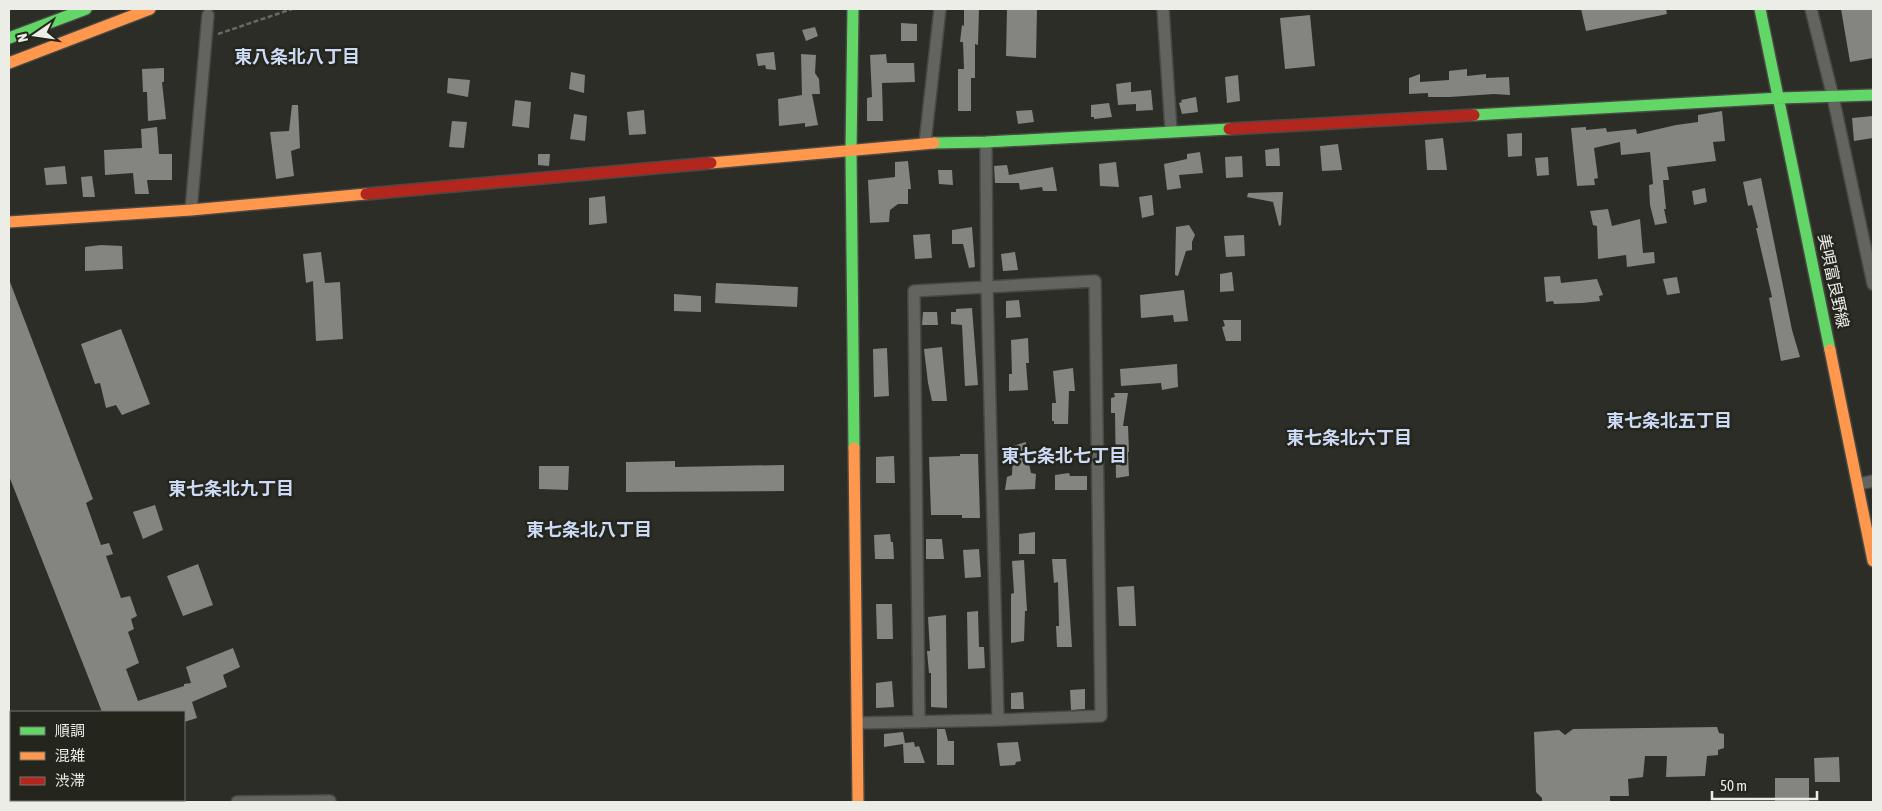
<svg xmlns="http://www.w3.org/2000/svg" width="1882" height="811" font-family="'Asap Condensed','Noto Sans JP',sans-serif">
<style>
.building{fill:#848580}
.lines{fill:none;stroke-linecap:round;stroke-linejoin:round}
.street-casing{stroke:#484844;stroke-width:14}
.fast-casing{stroke:#484844;stroke-width:14}
.slow-casing{stroke:#484844;stroke-width:14}
.jam-casing{stroke:#484844;stroke-width:14}
.path{stroke:#686965;stroke-width:2.5;stroke-dasharray:5 2.5;stroke-linecap:butt}
.street{stroke:#63635f;stroke-width:11}
.fast{stroke:#63d668;stroke-width:11}
.slow{stroke:#ff974d;stroke-width:11}
.jam{stroke:#b3261e;stroke-width:11}
.labels{text-anchor:middle;dominant-baseline:central;stroke-width:5;stroke-linejoin:round;paint-order:stroke}
.street-label{font-size:16px;fill:#ecede7;stroke:#24251c}
.neighbourhood-label{font-size:18px;font-weight:bold;fill:#cddbf6;stroke:#24251c}
</style>
<rect width="100%" height="100%" fill="#2c2d27"/>
<path class="building" d="M964 9H979L978 45 975 44V78H971V111H958V69H964L963 42H960L962 25 964 26Z
M1007 9H1037L1036 58 1006 56Z
M1581 9H1666L1667 14 1586 31Z
M1841 9H1873V58L1850 62Z
M1310 15 1315 66 1285 69 1280 18Z
M901 23 917 24V41H901Z
M815 27 818 36 806 41 802 30Z
M774 52 776 70 766 69 765 65 758 66 756 54Z
M801 54 816 55 815 73 819 79 820 94H812L818 125 805 127V123L779 126 778 99 802 95Z
M886 54 887 63H914L915 82 882 83 883 121H867V98L872 97 870 55Z
M164 68V82H162L166 119 148 121 147 92H143L142 69Z
M1467 69V76L1486 74V78L1509 77 1510 95 1494 94 1450 97H1428V93L1409 94V78L1420 74V82L1449 80V71Z
M571 72 585 75 584 93 569 89Z
M1238 75 1240 101 1227 103 1225 77Z
M448 78 470 80 468 97 447 93Z
M1131 82V92L1151 90 1153 110 1136 111V104L1118 105 1116 84Z
M1196 97 1198 112 1182 114 1179 103 1182 102 1181 100Z
M515 100 531 102 529 128 512 126Z
M1109 103 1112 117 1094 119V117H1091V105Z
M292 105H298L300 148 291 151 294 176 276 179 270 132 289 131Z
M644 110 646 134 629 135 627 112Z
M1032 110 1034 122 1018 124 1016 111Z
M1722 111 1725 141 1713 142 1716 161 1667 167 1669 180H1663L1666 209H1664L1667 223 1655 225 1650 205 1649 185 1653 184 1650 152 1621 155 1620 142 1594 148 1598 178 1594 179 1595 185 1577 186 1571 128 1586 127V130L1606 128 1607 132 1636 129 1637 134 1676 125 1698 122V115Z
M574 114 587 116 585 141 570 139Z
M1873 116V138L1854 141 1852 118Z
M452 121 467 122 464 148 449 147Z
M157 127 159 154H172V180H147L149 194H135L133 173 105 175 104 150 142 148 141 129Z
M1522 133V156L1508 157 1507 134Z
M1443 138 1447 170H1427L1425 140Z
M1338 144 1342 170 1322 171 1320 146Z
M1279 148 1280 166H1266L1265 150Z
M1200 152 1203 173 1179 175 1181 188 1167 190 1164 164 1187 159V154Z
M538 154H550L549 166 538 165Z
M1242 156 1243 177 1226 178 1225 157Z
M1548 157 1549 175 1537 176 1535 158Z
M908 161 911 189H908V204H898L890 210 889 222 870 223 868 180 895 177V162Z
M1116 162 1119 187 1100 186 1099 164Z
M1007 165 1009 175 1053 167 1057 191H1043L1042 187 1020 190 1019 183H995L994 166Z
M65 166 67 184 46 185 44 168Z
M938 170H952L953 185 939 184Z
M92 176 95 197H83L81 177Z
M1761 178 1792 330 1800 357 1781 361 1769 298 1772 297 1756 228H1758L1752 205 1748 206 1743 182Z
M1705 188 1707 202 1694 205 1692 191Z
M1283 192 1281 225 1279 226 1273 202 1247 197 1248 193Z
M1152 195 1154 215 1142 218 1139 197Z
M605 196 607 223 589 225V198Z
M1608 209 1612 226 1640 219 1643 253 1654 252 1655 263 1627 267 1626 255 1598 259 1597 226 1593 225 1590 211Z
M1189 225 1195 235 1192 242V250L1186 251 1178 276 1175 275 1176 227Z
M972 227 975 267 969 268 963 244H952V230Z
M930 234 932 258 915 259 913 235Z
M1244 235 1245 256 1226 257 1224 236Z
M101 245 122 246 123 269 85 271V247Z
M321 252 325 283 340 282 343 339 316 341 313 281 306 283 303 254Z
M1015 252 1018 270 1003 271 1001 254Z
M1232 272 1234 291 1220 292V274Z
M1560 276 1561 283 1597 279 1603 295 1599 296 1600 301 1582 303 1554 304 1553 301 1546 302 1544 277Z
M1677 277 1680 293 1667 295 1663 279Z
M10 282 93 499 86 503 101 545 109 543 113 554 106 556 121 598 130 596 137 616 131 619 134 629 128 632 139 663 126 669 138 701 184 686V684L191 683 186 667 233 648 240 667 223 675 227 687 192 702 197 718 184 722V712H102L9 476Z
M716 283 798 287 797 307 715 303Z
M1184 290 1188 321 1174 322 1173 315 1141 318 1140 295Z
M674 294 701 296V312L674 311Z
M1019 300 1021 317 1006 318V301Z
M972 308 978 385 965 386 962 325 951 324V312H956V309Z
M923 312H937L938 325H922Z
M1223 320H1241V341H1226L1222 327 1225 326Z
M121 329 150 404 122 415 116 405 106 408 100 383 95 384 81 344Z
M1028 338 1029 363H1026L1028 390 1009 391V374H1012L1011 340Z
M942 347 947 401H932L928 383 924 349Z
M887 348 889 396 874 397 873 349Z
M1177 364 1178 387 1162 390 1161 383 1121 386 1120 369Z
M1073 368 1075 391H1069L1068 424H1054V421H1052V403H1056L1053 371Z
M1114 393H1128L1123 426H1128L1129 452H1128L1129 476 1116 478 1115 413H1111V398L1115 397Z
M1026 442 1025 465 1029 464 1031 473 1036 474 1035 489 1005 490 1007 477 1012 475 1013 446Z
M960 454H978L980 518H962V515H931L929 457 960 456Z
M894 456 895 483H876V457Z
M675 461V467L784 465V491L626 492V462Z
M539 466H569L568 490 539 489Z
M1069 473 1070 476H1087V490H1055V475Z
M155 505 163 530 143 539 133 512Z
M1035 532V554H1019V534Z
M890 534 891 542H893L894 559H875L874 535Z
M926 539H942L944 559H926Z
M979 549 981 577 965 578 963 550Z
M1052 559H1066L1072 647H1057L1056 626H1059L1058 582 1054 583Z
M1024 560 1027 611H1025L1024 641 1011 643V594L1014 593 1012 561Z
M198 564 213 605 183 616 167 576Z
M1134 586 1136 626H1119L1117 587Z
M876 604H892L893 639H877Z
M978 611 979 647H984L985 668 968 669 967 612Z
M946 615 947 708 931 707V673H929L927 651H930L928 617Z
M892 681 894 707 876 708V683Z
M1085 689V709L1071 710 1070 690Z
M1023 692 1024 709H1011V693Z
M1717 727 1719 733 1724 734V748L1718 750V755L1707 756 1705 776 1666 777 1667 756H1645L1643 777 1628 779 1629 796H1610V802H1542V798L1536 792 1534 732 1559 730 1565 735 1573 729Z
M937 729H945L948 741H954V765H937Z
M903 732 905 743 914 742 915 747 919 746 925 763H904L903 744 884 747V734Z
M1018 742 1021 761 1016 762 1015 765 1000 766 997 743Z
M1839 757 1840 782H1815L1814 758Z
M1775 778H1809V802H1775Z"/>
<g class="lines">
<defs>
<path id="street" d="M1163 9 1171 130
M1811 9 1833 97 1873 284
M986 142 987 287 998 720
M925 143 940 9
M191 210 208 15
M1859 484 1873 481
M858 723 998 720 1101 716 1095 281 914 291 919 722
M237 802 330 801V802"/>
<path id="fast" d="M853 9 851 151 854 448
M1760 9 1830 350
M9 38 86 9
M1474 115 1780 98 1873 95
M934 143 986 142 1229 129"/>
<path id="slow" d="M9 63 150 9
M711 163 934 143
M9 222 191 210 366 194
M1830 350 1873 561
M854 448 858 802"/>
<path id="jam" d="M1229 129 1474 115
M366 194 711 163"/>
</defs>
<use href="#street" class="street-casing"/>
<use href="#fast" class="fast-casing"/>
<use href="#slow" class="slow-casing"/>
<use href="#jam" class="jam-casing"/>
<path class="path" d="M218 34 292 9"/>
<use href="#street" class="street"/>
<use href="#fast" class="fast"/>
<use href="#slow" class="slow"/>
<use href="#jam" class="jam"/>
</g>
<g class="labels">
<g class="street-label">
<text transform="translate(1834 281) rotate(78)">美唄富良野線</text>
</g>
<g class="neighbourhood-label">
<text x="297" y="56">東八条北八丁目</text>
<text x="1669" y="420">東七条北五丁目</text>
<text x="1349" y="437">東七条北六丁目</text>
<text x="1064" y="455">東七条北七丁目</text>
<text x="231" y="488">東七条北九丁目</text>
<text x="589" y="529">東七条北八丁目</text>
</g>
</g>
<rect width="1882" height="811" fill="none" stroke="#ecede7" stroke-width="20"/>
<rect x="10" y="711" width="175" height="90" fill="#24251c" stroke="#74756d"/>
<rect x="20" y="727" width="25" height="8" fill="#63d668" stroke="#74756d"/>
<text x="55" y="736" font-size="15" fill="#ecede7">順調</text>
<rect x="20" y="752" width="25" height="8" fill="#ff974d" stroke="#74756d"/>
<text x="55" y="761" font-size="15" fill="#ecede7">混雑</text>
<rect x="20" y="777" width="25" height="8" fill="#b3261e" stroke="#74756d"/>
<text x="55" y="786" font-size="15" fill="#ecede7">渋滞</text>
<g transform="translate(35 35) rotate(257)" stroke="#24251c" stroke-width="4" paint-order="stroke">
<path d="M0-4L9 19L0 12L-9 19Z" fill="#ecede7"/>
<text y="-8" font-size="14" font-weight="bold" text-anchor="middle" fill="#ecede7">N</text>
</g>
<path d="M1712 791v8h105v-8" fill="none" stroke="#ecede7" stroke-width="2.5"/>
<text x="1720" y="791" font-size="15" fill="#ecede7" stroke="#24251c" stroke-width="4" paint-order="stroke">50 m</text>
</svg>
